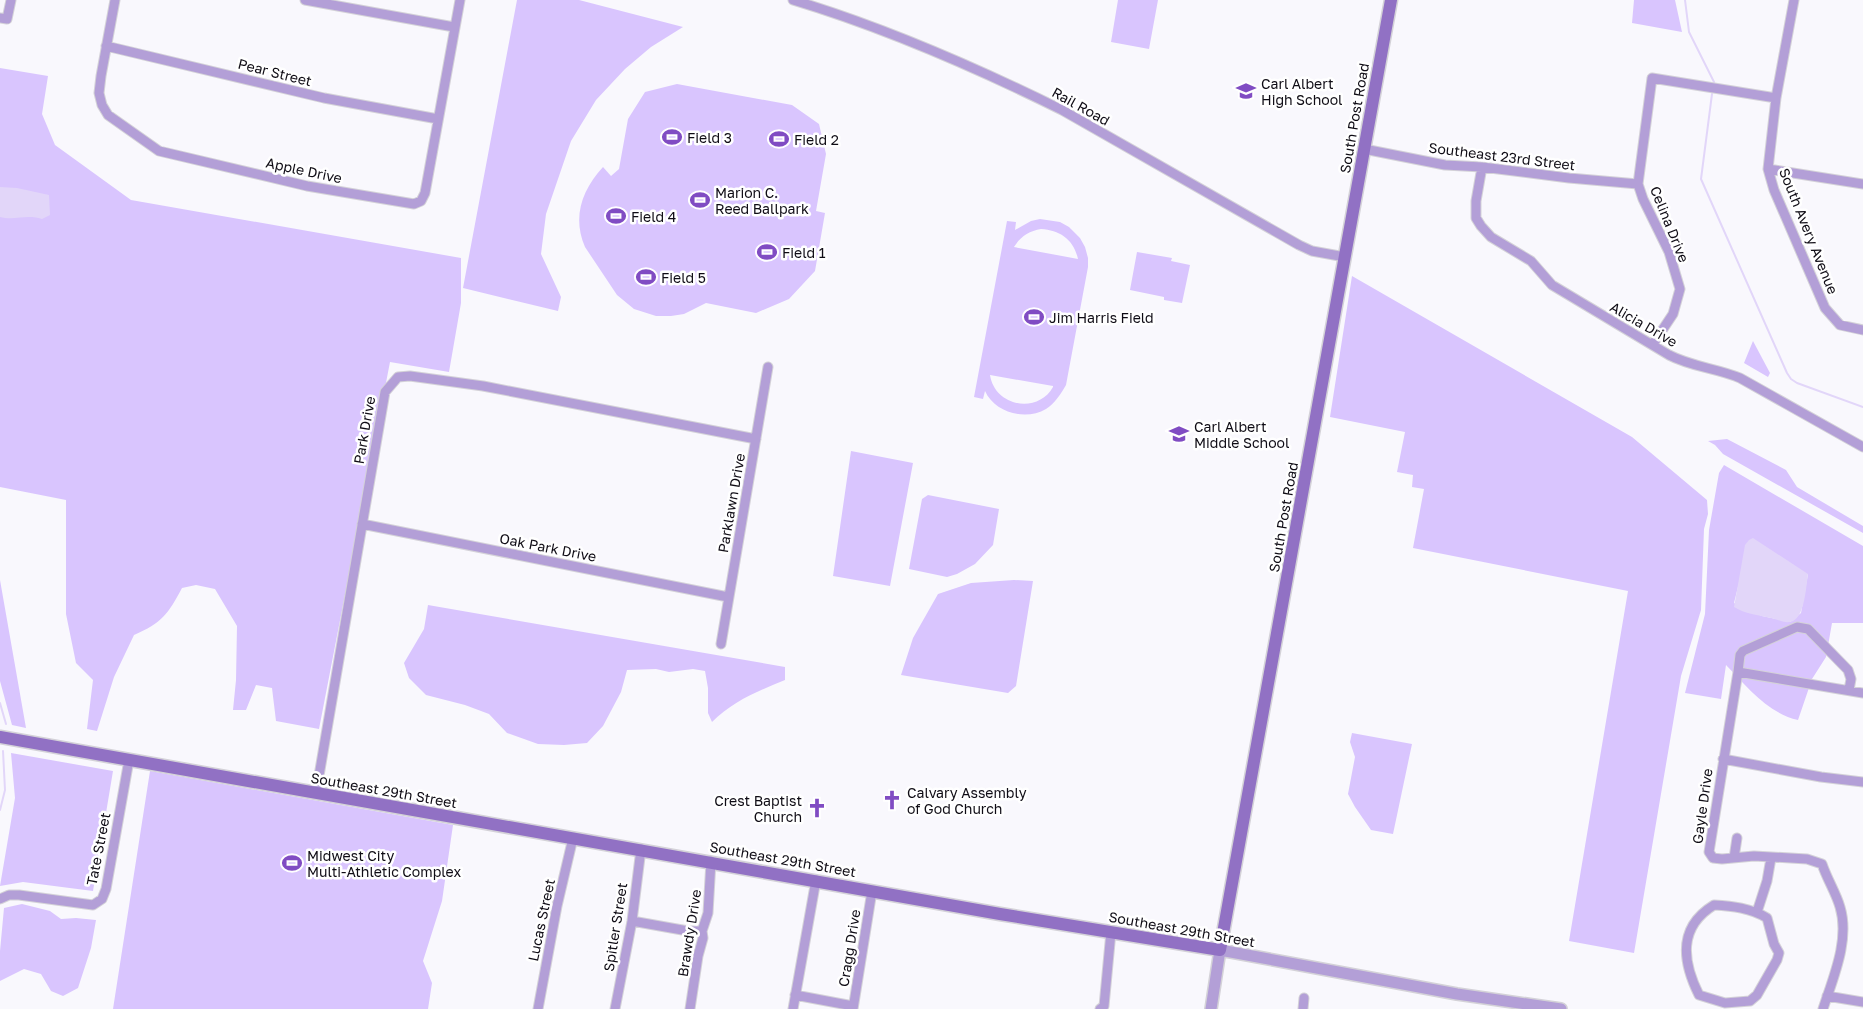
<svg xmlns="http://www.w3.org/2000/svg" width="1863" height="1009" font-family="'Golos Text',sans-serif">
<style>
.green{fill:#d9c5fe;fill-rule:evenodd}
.water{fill:#e2d6f9}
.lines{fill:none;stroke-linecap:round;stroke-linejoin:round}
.stream{stroke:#e2d6f9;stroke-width:2}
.minor-casing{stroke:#d4d2d8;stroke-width:11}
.tertiary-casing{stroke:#d4d2d8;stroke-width:14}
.secondary-casing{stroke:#d4d2d8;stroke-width:15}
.minor{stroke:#b39fd7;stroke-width:9}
.tertiary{stroke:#b39fd7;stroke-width:11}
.secondary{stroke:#9171c4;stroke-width:12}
.labels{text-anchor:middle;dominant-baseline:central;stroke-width:5;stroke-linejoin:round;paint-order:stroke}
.street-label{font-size:14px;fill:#0f0c15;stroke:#fff}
.poi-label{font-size:14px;fill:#0f0c15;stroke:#fff;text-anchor:start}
</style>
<rect width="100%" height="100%" fill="#f9f8fd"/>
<path class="green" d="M517 0H579L683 27 651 47 625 69 596 100 571 141 546 214 541 254 561 297 558 311 463 288Z
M1118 0H1158L1149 49 1111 42Z
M1634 0H1675L1682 32 1632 23Z
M0 68 48 76 42 114 55 145 131 200 461 258V303L449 372 390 362 319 729 276 721 272 688 256 685 246 710H233L236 680 237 626 215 589 196 585 182 588C168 614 162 623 134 635L114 677 97 731 87 729 93 680 76 663 66 614V500L0 487Z
M677 84 792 105 819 124 826 154 816 211 825 213 815 271 789 299 756 313 706 303 684 314 671 316H656L634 309 617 295 585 247C572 217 582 190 603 167L611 176 619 169 628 119 645 92Z
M1040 219 1060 222 1069 227 1080 238 1085 247 1088 258V267L1066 385C1060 395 1055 403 1046 409 1026 421 995 413 985 391L983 399 974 397 1007 221 1016 222 1015 230 1031 221ZM1041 229C1060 230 1074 240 1078 259L1014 247C1020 237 1029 231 1041 229ZM990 375 1053 386V387C1038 414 995 407 990 375Z
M1137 252 1172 258 1171 261 1190 265 1182 303 1164 300V297L1130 290Z
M1352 276 1632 437 1707 500 1708 514 1704 529 1701 610 1681 676 1634 953 1569 941 1628 591 1413 548 1424 489 1412 487 1413 475 1397 472 1405 432 1330 417Z
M1753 341 1770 373 1768 377 1744 363Z
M1727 439 1786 470 1797 487 1863 526V533L1723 454 1715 445 1708 441Z
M851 451 913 463 890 586 833 576Z
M1724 465 1863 546V623H1832L1826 657 1812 679 1798 720C1769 714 1746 686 1726 665L1721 699 1685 693 1705 614 1709 530 1719 473ZM1808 574 1801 613 1790 622 1762 616 1734 603 1738 587Z
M928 495 999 509 993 545 975 564 957 574 947 577 909 569 922 499Z
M0 580 26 728 12 725 0 681Z
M1014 580 1033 581 1016 686 1008 693 901 675 913 638 938 594 971 583Z
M428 605 785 667V680C758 691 733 701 712 722L708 713V688L705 671 693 669 669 672 656 669 627 670 621 692 603 726 587 743 564 745 538 744 507 733 489 714 465 705 426 695 409 678 404 663 424 629Z
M1352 733 1412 744 1393 834 1371 830 1355 807 1348 794 1355 757 1350 742Z
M11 753 113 771 93 891 23 882 0 886 15 798Z
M150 771 453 825 442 901 423 961 432 983 428 1009H113Z
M22 904 50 911 61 919 76 918 96 920 91 948 78 988 63 996 51 991 41 974 24 969 0 981V951L4 908Z"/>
<path class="water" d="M0 187 17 188 49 195 50 215 42 219C27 214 14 221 0 217Z
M1753 538 1808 574C1806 586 1805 620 1790 622 1783 623 1777 619 1771 618 1758 615 1745 614 1734 607L1745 545 1749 540Z"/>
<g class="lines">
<path class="stream" d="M1685 0 1689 32 1714 82
M1712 94 1701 179 1787 373 1791 379 1797 383 1863 407
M0 703 6 724
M0 810 5 790 3 751"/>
<defs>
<path id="minor" d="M115 0 101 76 99 93 102 105 108 115 159 151 307 186 414 204 421 201 425 193 460 0
M305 0 454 27
M793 0C886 28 975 67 1062 110L1299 245 1312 251 1345 257
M1794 0 1776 98 1768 169 1774 190 1825 308 1840 325 1863 330
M0 18 7 19 11 0
M106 46 324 98 438 119
M1364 149 1445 165 1482 167 1569 178 1638 184
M1482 167 1476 201V218L1481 226 1491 237 1531 261 1552 285 1669 355C1692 367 1716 368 1740 378L1863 447
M1768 169 1863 184
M1653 344 1673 314 1680 289 1669 252 1643 199 1638 184 1652 78 1776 98
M362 524 728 597
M721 644 768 367
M1738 672 1740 655 1743 651 1797 627 1808 629 1848 670 1851 679 1849 690
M1723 759 1821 777 1863 782
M316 793 385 392 398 377 410 376 483 386 756 439
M1734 858 1737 838
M0 899 9 895H19L93 905 102 899 106 889 129 760
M1714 905C1732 906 1751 908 1767 918L1774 944 1779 953 1777 960 1757 995 1750 1001 1725 1003 1699 995C1682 961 1678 927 1714 905Z
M1757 912 1767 881 1771 858
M632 921 688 931H702
M795 995 853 1006
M1827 996 1863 1002
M538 1009 557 906 573 838
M615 1009 632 921 641 849
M690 1009 698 956 703 938 702 931 708 913 711 861
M793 1009 816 880
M853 1009 872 891
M1100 1009 1104 1006 1111 932
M1303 1009 1304 998
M1823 1009C1833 978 1850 940 1840 907 1836 893 1827 879 1822 864L1807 859 1754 856 1722 859 1713 858 1709 852 1738 672 1863 693"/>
<path id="tertiary" d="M1211 1009 1220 950 1457 994 1561 1009"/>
<path id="secondary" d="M0 737 1000 914 1220 950 1391 0"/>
</defs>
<use href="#minor" class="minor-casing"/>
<use href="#tertiary" class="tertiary-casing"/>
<use href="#secondary" class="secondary-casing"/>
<use href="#minor" class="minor"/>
<use href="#tertiary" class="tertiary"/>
<use href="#secondary" class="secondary"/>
</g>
<defs>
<symbol id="school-bare" viewBox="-9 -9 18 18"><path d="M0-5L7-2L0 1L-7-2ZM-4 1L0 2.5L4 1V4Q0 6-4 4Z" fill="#804cc3" stroke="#fff" stroke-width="2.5" paint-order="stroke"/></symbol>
<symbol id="stadium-bare" viewBox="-9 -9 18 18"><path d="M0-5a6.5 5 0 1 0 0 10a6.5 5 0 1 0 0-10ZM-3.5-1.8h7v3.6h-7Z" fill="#804cc3" stroke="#fff" stroke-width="2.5" paint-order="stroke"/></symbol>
<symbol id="church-bare" viewBox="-9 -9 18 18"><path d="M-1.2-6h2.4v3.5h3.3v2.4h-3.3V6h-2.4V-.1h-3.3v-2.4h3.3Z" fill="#804cc3" stroke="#fff" stroke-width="2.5" paint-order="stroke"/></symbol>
</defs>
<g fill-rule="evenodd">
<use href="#school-bare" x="1232" y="77" width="28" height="28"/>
<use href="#stadium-bare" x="658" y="123" width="28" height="28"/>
<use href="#stadium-bare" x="765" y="125" width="28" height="28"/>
<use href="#stadium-bare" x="686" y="186" width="28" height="28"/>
<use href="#stadium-bare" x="602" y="202" width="28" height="28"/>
<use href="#stadium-bare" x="753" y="238" width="28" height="28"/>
<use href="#stadium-bare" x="632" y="263" width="28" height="28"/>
<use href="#stadium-bare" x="1020" y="303" width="28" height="28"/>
<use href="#school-bare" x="1165" y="420" width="28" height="28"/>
<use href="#church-bare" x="878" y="786" width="28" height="28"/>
<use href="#church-bare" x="803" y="794" width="28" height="28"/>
<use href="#stadium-bare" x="278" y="849" width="28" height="28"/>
</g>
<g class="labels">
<g class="street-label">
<text transform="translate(275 72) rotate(14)">Pear Street</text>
<text transform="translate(1081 106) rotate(29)">Rail Road</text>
<text transform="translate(1354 118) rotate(-80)">South Post Road</text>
<text transform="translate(1502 156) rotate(7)">Southeast 23rd Street</text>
<text transform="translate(304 170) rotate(12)">Apple Drive</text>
<text transform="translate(1670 224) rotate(68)">Celina Drive</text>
<text transform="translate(1809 231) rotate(68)">South Avery Avenue</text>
<text transform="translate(1644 324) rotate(30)">Alicia Drive</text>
<text transform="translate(364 430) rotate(-80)">Park Drive</text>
<text transform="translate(731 503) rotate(-80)">Parklawn Drive</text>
<text transform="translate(1283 517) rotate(-80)">South Post Road</text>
<text transform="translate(548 547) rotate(11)">Oak Park Drive</text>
<text transform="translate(384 790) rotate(10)">Southeast 29th Street</text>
<text transform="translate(1702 806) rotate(-82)">Gayle Drive</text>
<text transform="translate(98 849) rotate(-79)">Tate Street</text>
<text transform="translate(783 859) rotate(10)">Southeast 29th Street</text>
<text transform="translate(541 920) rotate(-78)">Lucas Street</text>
<text transform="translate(615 927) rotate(-81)">Spitler Street</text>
<text transform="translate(1182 929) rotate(10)">Southeast 29th Street</text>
<text transform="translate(689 933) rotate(-81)">Brawdy Drive</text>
<text transform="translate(849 948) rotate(-81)">Cragg Drive</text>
</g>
<g class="poi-label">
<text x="1261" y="83">Carl Albert<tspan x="1261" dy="16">High School</tspan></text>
<text x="687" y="137">Field 3</text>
<text x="794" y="139">Field 2</text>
<text x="715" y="192">Marion C.<tspan x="715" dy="16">Reed Ballpark</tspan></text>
<text x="631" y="216">Field 4</text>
<text x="782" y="252">Field 1</text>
<text x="661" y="277">Field 5</text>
<text x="1049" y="317">Jim Harris Field</text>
<text x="1194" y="426">Carl Albert<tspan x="1194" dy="16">Middle School</tspan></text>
<text x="907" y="792">Calvary Assembly<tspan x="907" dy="16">of God Church</tspan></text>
<text x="802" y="800" text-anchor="end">Crest Baptist<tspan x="802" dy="16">Church</tspan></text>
<text x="307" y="855">Midwest City<tspan x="307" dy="16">Multi-Athletic Complex</tspan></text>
</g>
</g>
</svg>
